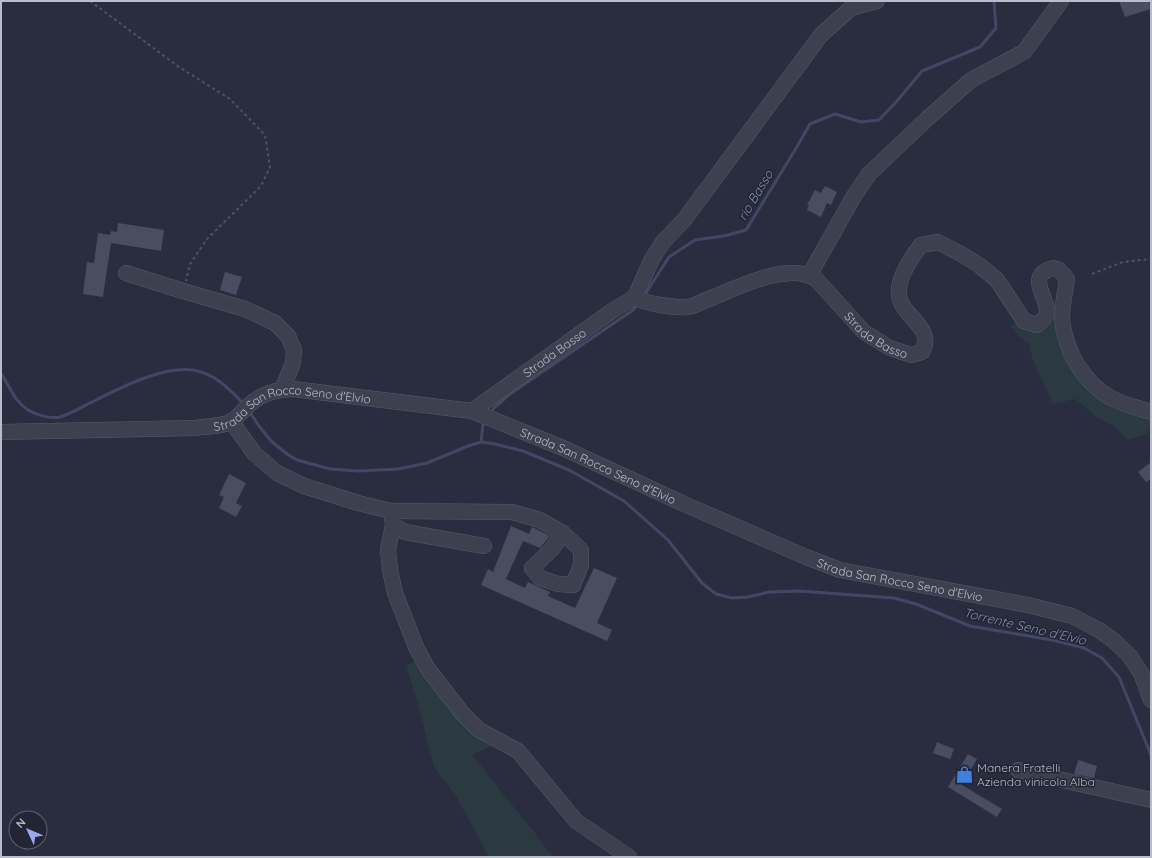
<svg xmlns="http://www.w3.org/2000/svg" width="1152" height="858" font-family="Quicksand,sans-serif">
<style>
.green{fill:#2b3940}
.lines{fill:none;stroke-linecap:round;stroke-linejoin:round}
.stream{stroke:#414866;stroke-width:3}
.building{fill:#484d60}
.minor-casing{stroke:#575b69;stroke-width:16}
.path{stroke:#49565d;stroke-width:2;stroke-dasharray:3 3;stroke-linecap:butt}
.minor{stroke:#3d404f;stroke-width:15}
.labels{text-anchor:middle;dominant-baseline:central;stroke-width:3;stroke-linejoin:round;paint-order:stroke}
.street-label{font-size:12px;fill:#b9bcc9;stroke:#212534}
.poi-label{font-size:12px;fill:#b9bcc9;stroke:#212534;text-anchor:start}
.water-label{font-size:13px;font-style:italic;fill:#848dad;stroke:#212534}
</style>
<rect width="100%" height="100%" fill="#292d3f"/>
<path class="green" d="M1058 319 1076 373 1151 418V429H1150L1146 434 1128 440 1115 427 1098 418 1075 399 1053 404 1032 358 1029 344 1021 338 1010 326 1017 321 1037 334Z
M418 659 494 745 472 755 482 765 485 772 535 833 553 857H489L456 796 434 767 418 704 406 666Z"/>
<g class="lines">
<path class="stream" d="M644 296 669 257 695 240 724 236 746 230 795 150 810 124 835 114 861 122 879 120 897 101 922 71 980 47 996 28 994 1
M1 374C10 386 14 401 28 410 36 415 50 419 60 417 70 414 80 408 90 403 118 389 170 361 201 372 218 377 233 392 244 405
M249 411 259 426 271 441 287 454 297 460 330 469 359 471 398 469 427 463 468 446 481 442 495 444 523 451 569 470 624 501 668 540 702 583 716 594 732 598 748 597 769 592 800 591 894 598 916 604 970 626 1052 640 1084 648 1102 658 1119 677 1151 755
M490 414 494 408 510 394 633 310 638 304
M481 442 483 424 485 421"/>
</g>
<path class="building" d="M1119 1H1149L1151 9 1125 17Z
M825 186 837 192 831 205 827 203 821 217 807 210 809 205H807L815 190 821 193Z
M118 223 164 230 161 251 111 243 103 297 83 294 87 262 94 263 98 233 110 235 111 231 117 232Z
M225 272 242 277 236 295 220 290Z
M1151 462V479L1146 482 1138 472Z
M229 474 246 483 236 503 242 506 236 517 219 508 224 497 219 495Z
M511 526 529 534 532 527 550 536 540 548 523 541 506 579 525 588 528 582 550 592 548 596 575 608 594 568 617 578 597 623 612 630 607 641 481 585 488 569 493 572Z
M937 742 954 749 950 759 933 753Z
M968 754 977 759 962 785 1002 809 997 817 948 787Z
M1078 760 1097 766 1094 778 1074 774Z"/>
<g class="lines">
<defs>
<g id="minor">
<path d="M126 273 183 291 245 309 275 323 288 336 294 350 293 363 282 390"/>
<path d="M810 274 854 196 869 174 928 118 971 80 1024 52 1061 1"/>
<path d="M635 297 652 259 663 242 684 220 821 35 851 8 877 1"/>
<path id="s1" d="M472 411 612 311 635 297C645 304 676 308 688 307 695 306 702 301 709 299 737 288 788 261 816 279L864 332 890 348 911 355 922 352C936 327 901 317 899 295 897 278 911 258 921 245L938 242 961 254 979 265 997 280 1024 321 1037 325C1042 321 1048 317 1047 310 1046 296 1028 277 1050 269 1059 266 1062 273 1067 279 1065 292 1062 306 1062 319 1065 351 1084 384 1113 399 1125 405 1139 408 1151 412"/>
<path d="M231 421 254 453 277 473 304 486 358 503 391 511 512 512 540 520 563 533 581 550V565L573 585 558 584 540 578 532 568 552 549 563 533"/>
<path id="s2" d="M1 432 195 428C206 426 223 427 232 421 238 417 243 411 248 406 262 393 275 390 293 389L472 411 563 448 684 504 806 557 840 570 1028 605 1072 616 1099 630 1113 640 1129 655 1141 673 1151 700"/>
<path d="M391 511 393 525 388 549 390 570 395 593 416 647 428 669 462 713 479 730 518 751 576 821 629 857"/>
<path d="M393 525 405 532 484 546"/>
<path d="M1018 770 1151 800"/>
</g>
</defs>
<use href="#minor" class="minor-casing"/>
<path class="path" d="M90 1 179 67 230 99 265 135 270 167 261 186 207 239 190 264 186 281
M1092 274 1123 262 1151 259"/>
<use href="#minor" class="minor"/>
</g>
<defs>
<symbol id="shop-bare" viewBox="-9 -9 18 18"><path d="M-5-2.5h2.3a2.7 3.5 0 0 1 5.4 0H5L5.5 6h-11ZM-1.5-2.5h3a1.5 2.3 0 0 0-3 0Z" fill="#3f7fe0" stroke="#212534" stroke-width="2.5" paint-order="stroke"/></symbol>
</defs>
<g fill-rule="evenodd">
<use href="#shop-bare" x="952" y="762" width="25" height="25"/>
</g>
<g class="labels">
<g class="street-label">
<text stroke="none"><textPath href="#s1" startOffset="472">Strada Basso</textPath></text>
<text stroke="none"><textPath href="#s1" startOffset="101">Strada Basso</textPath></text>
<text stroke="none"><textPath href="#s2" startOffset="297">Strada San Rocco Seno d'Elvio</textPath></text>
<text stroke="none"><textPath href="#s2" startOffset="621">Strada San Rocco Seno d'Elvio</textPath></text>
<text stroke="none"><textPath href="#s2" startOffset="945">Strada San Rocco Seno d'Elvio</textPath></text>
</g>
<g class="poi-label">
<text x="977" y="767">Manera Fratelli<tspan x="977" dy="14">Azienda vinicola Alba</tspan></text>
</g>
<g class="water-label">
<text transform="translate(755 195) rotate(-59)">rio Basso</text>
<text transform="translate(1025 626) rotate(13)">Torrente Seno d'Elvio</text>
</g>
</g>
<rect width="1152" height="858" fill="none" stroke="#b9bcc9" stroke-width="4"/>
<g transform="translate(28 830) rotate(314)"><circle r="19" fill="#212534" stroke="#5e6170"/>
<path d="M0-3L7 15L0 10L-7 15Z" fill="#9aa8ee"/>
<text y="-6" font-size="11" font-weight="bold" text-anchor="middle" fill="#b9bcc9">N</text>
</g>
</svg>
